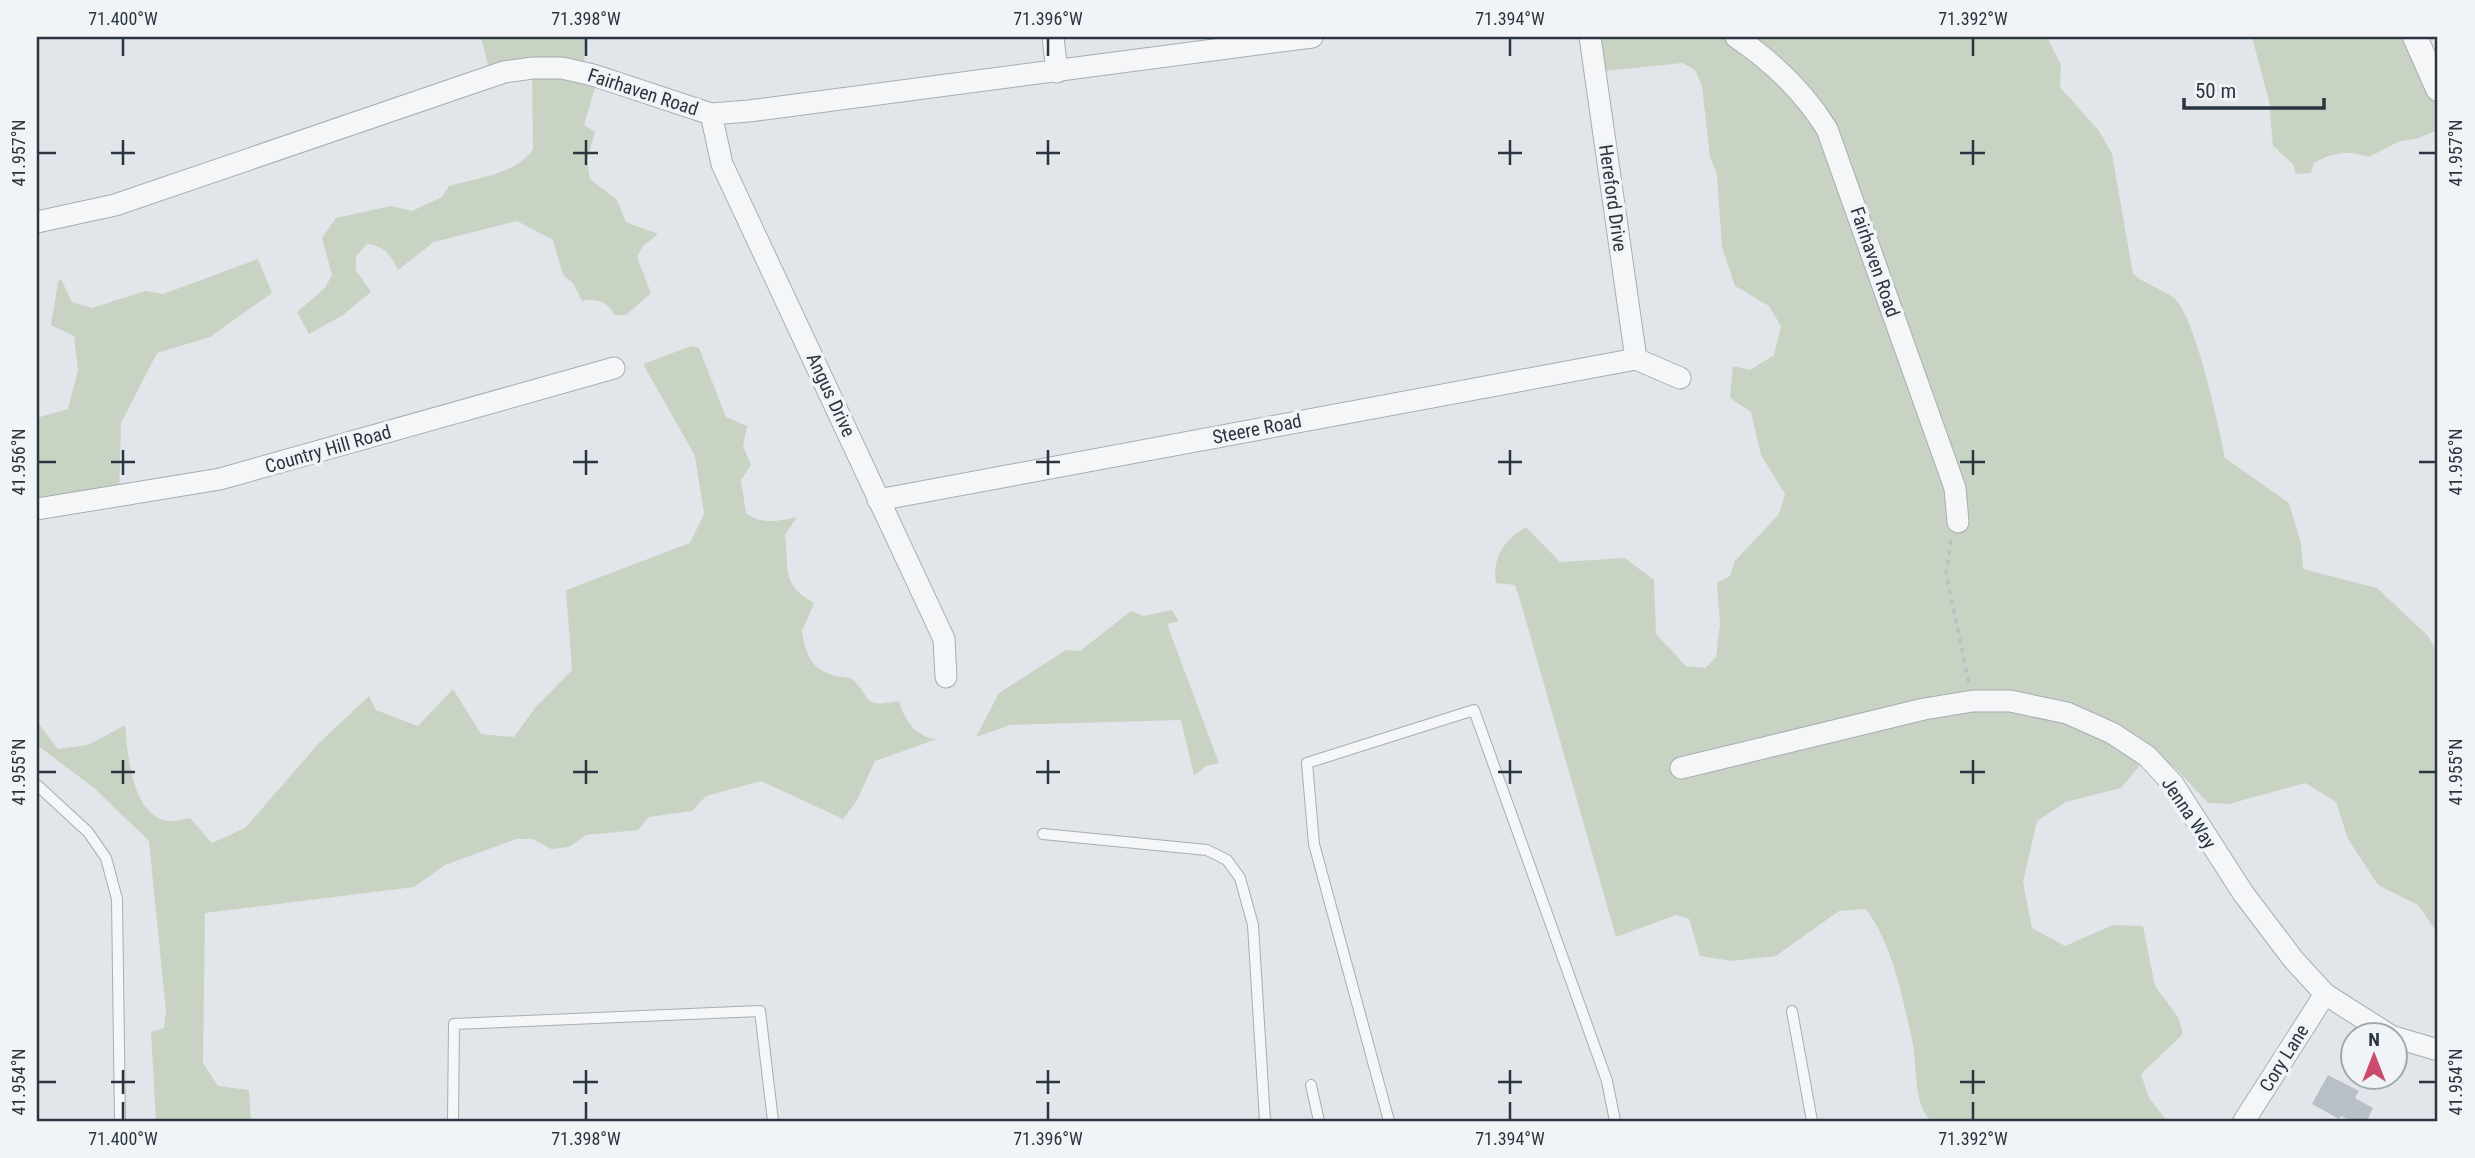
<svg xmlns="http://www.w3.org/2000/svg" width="2475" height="1158" font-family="'Roboto Condensed',sans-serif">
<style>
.green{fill:#c9d3c3}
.building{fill:#b9bfc6}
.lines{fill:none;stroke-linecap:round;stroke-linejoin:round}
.service-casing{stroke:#a7adb4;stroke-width:12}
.minor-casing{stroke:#a7adb4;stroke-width:23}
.tertiary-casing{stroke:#a7adb4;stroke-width:26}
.path{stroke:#bbc0c5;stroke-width:3.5;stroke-dasharray:5 5;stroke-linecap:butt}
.service{stroke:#f4f6f8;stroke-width:10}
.minor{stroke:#f4f6f8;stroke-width:21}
.tertiary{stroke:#f4f6f8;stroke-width:24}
.ticks{fill:none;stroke:#2a3541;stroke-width:2.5}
.labels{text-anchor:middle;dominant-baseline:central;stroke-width:7;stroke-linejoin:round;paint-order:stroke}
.street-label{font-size:19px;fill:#2a3541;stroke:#f1f4f7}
.neatline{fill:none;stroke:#2a3541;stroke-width:2.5}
.ticks-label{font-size:18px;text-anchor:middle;fill:#2a3541}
</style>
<rect width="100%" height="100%" fill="#e2e6ea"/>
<path class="green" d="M481 37H585L584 76 596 85 584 125 595 132 587 160 590 179 617 200 626 222 658 234 643 246 637 257 651 293 626 315H614C608 301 596 298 582 301L573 283 563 275 553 240 517 221 434 242 398 270C391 255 384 246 367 244L356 256V270L371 292 343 315 309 334 297 312 325 288 332 275 322 238 336 218 391 206 412 211 442 197 449 186C476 178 517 174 533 149L532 78 492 81Z
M1584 37H2047L2061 65 2060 87 2099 131 2112 154 2133 274C2146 285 2165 290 2175 299 2196 319 2219 427 2225 458L2289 503 2301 543 2303 569 2377 588 2428 636 2438 654V934L2418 905 2378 885 2348 839 2336 802 2305 783 2229 804 2208 803 2174 767 2151 752 2121 788 2066 802 2037 821 2023 882 2032 928 2065 946 2113 925 2143 926 2155 986 2178 1017 2183 1034 2141 1074 2149 1098 2167 1121H1931C1912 1103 1918 1065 1912 1040 1902 995 1893 946 1866 909L1839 911 1776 956 1732 961 1700 956 1689 919 1676 915 1616 937 1520 600 1515 585 1496 583C1492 557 1504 540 1526 527L1560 562 1625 558 1654 580 1656 634 1686 666 1705 668 1716 657 1720 624 1717 583 1730 576 1735 561 1779 514 1785 494 1761 455 1751 412 1730 398 1733 366 1750 370 1774 355 1781 326 1769 306 1735 286 1722 247 1717 175 1710 157 1702 86 1695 70 1682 63 1595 72Z
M2252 37H2411L2438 104V130L2416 139 2400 141 2369 157C2349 150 2332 152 2314 163L2311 173 2296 174 2293 164 2273 146 2269 101Z
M258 259 272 293 210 337 157 353 121 423 119 500 37 515V427L40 417 68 409 78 370 74 336 51 325 58 282 61 279 72 302 92 308 145 291 163 294Z
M691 346 699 348 726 417 747 426 743 446 751 465 741 480 746 513C762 525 778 521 797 517L785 535C790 568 779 583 814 603L802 631C807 665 818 675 851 678 875 700 859 708 899 701 904 720 917 738 937 739L875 761 856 802 843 819 761 781 706 796 692 811 649 817 638 830 586 835 569 847 551 849 533 839H516L445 865 414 887 205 913 203 1063 218 1086 249 1090 251 1121H156L151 1032 164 1028 166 1011 149 841 94 788 37 745V682L38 723 58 749 88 745 125 725C128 753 131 814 167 821 173 822 183 819 190 818L212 843 245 828 319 743 369 696 376 710 418 726 453 689 481 734 514 737 535 708 572 670 566 590 690 543 704 514 695 456 643 364Z
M1172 610 1179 621 1167 624 1219 763 1206 766 1194 776 1181 720 1010 725 976 737 999 693 1066 650 1080 651 1131 611 1143 616Z"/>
<path class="building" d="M2328 1075 2359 1091 2355 1098 2373 1108 2367 1121H2353L2341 1116 2339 1119 2312 1104Z"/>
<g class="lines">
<defs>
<path id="service" d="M37 785 88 832 106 858 117 899 120 1121
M1043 834 1207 850 1227 860 1240 878 1253 925 1265 1121
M1792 1011 1812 1121
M1311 1085 1319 1121
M453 1121 454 1024 760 1011 773 1121
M1389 1121 1314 844 1307 763 1474 710 1607 1081 1615 1121"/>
<path id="minor" d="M1053 37 1057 72
M1590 37 1636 359
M1736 37C1773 62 1803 91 1827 129L1955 488 1958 522
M711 114 722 164 944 639 946 677
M37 222 115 205 504 72 533 68H562L593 75 711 114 749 111 1312 37
M1636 359 1680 378
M878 500 1636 359
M37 509 220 479 614 368
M1681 768 1924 709 1973 701H2010L2067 713 2112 733 2147 756 2173 784 2243 893 2293 959 2325 994 2391 1036
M2394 1037 2438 1050
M2244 1121 2325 994"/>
<path id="tertiary" d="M2415 37 2438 89"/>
</defs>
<use href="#service" class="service-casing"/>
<use href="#minor" class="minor-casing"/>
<use href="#tertiary" class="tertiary-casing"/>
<path class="path" d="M1951 540 1946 574 1969 683"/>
<use href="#service" class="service"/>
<use href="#minor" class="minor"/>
<use href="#tertiary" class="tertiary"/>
</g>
<path class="ticks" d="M123 38V56M586 38V56M1048 38V56M1510 38V56M1973 38V56M123 140V165M586 140V165M1048 140V165M1510 140V165M1973 140V165M38 153H56M111 153H135M573 153H598M1036 153H1060M1498 153H1522M1960 153H1985M2419 153H2436M123 450V475M586 450V475M1048 450V475M1510 450V475M1973 450V475M38 462H56M111 462H135M573 462H598M1036 462H1060M1498 462H1522M1960 462H1985M2419 462H2436M123 760V784M586 760V784M1048 760V784M1510 760V784M1973 760V784M38 772H56M111 772H135M573 772H598M1036 772H1060M1498 772H1522M1960 772H1985M2419 772H2436M123 1070V1094M586 1070V1094M1048 1070V1094M1510 1070V1094M1973 1070V1094M38 1082H56M111 1082H135M573 1082H598M1036 1082H1060M1498 1082H1522M1960 1082H1985M2419 1082H2436M123 1102V1120M586 1102V1120M1048 1102V1120M1510 1102V1120M1973 1102V1120"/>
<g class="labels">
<g class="street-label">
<text transform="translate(643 92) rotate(18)">Fairhaven Road</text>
<text transform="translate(1613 198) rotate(82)">Hereford Drive</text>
<text transform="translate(1875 262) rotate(71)">Fairhaven Road</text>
<text transform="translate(831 395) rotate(65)">Angus Drive</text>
<text transform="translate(1257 429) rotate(-11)">Steere Road</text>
<text transform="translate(328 449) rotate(-16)">Country Hill Road</text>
<text transform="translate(2189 813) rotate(56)">Jenna Way</text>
<text transform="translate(2284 1058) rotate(-58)">Cory Lane</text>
</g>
</g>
<rect width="2475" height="1158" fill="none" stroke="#f1f4f7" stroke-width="77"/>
<g transform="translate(2374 1056)"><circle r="33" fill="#f1f4f7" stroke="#a1a8ae" stroke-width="2"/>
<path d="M0-5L12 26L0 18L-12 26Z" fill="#ca4b6b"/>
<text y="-10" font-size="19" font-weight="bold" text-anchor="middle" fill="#2a3541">N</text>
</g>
<path d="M2184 98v10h140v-10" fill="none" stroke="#2a3541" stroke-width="3.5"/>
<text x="2195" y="98" font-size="21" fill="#2a3541" stroke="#f1f4f7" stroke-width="5" paint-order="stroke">50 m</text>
<rect x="38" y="38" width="2398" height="1082" class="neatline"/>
<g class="ticks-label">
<text x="123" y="25">71.400°W</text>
<text x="586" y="25">71.398°W</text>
<text x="1048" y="25">71.396°W</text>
<text x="1510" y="25">71.394°W</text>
<text x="1973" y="25">71.392°W</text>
<text transform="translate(19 153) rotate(-90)" y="6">41.957°N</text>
<text transform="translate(2456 153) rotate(-90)" y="6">41.957°N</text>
<text transform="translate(19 462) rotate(-90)" y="6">41.956°N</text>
<text transform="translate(2456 462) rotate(-90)" y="6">41.956°N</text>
<text transform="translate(19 772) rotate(-90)" y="6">41.955°N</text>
<text transform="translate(2456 772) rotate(-90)" y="6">41.955°N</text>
<text transform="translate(19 1082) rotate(-90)" y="6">41.954°N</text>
<text transform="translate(2456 1082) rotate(-90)" y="6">41.954°N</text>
<text x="123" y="1145">71.400°W</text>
<text x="586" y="1145">71.398°W</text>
<text x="1048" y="1145">71.396°W</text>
<text x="1510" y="1145">71.394°W</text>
<text x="1973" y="1145">71.392°W</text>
</g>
</svg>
